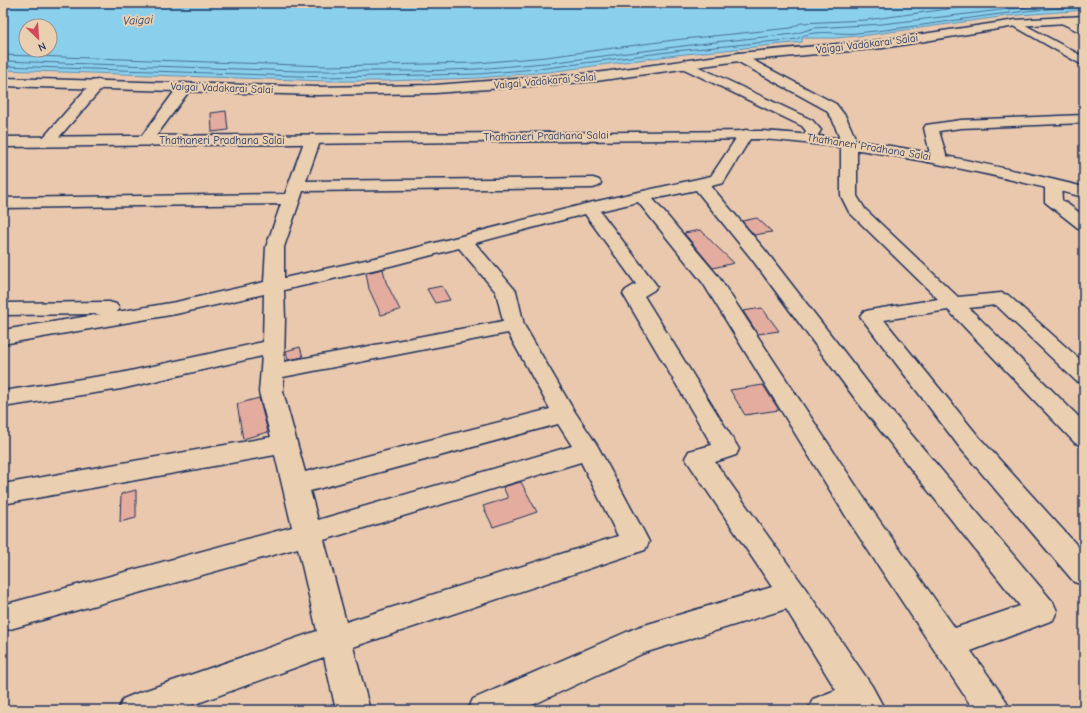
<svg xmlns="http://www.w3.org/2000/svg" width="1087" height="713" font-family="'Comic Neue',sans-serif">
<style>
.water{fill:#8ad0ec;stroke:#5e90b3;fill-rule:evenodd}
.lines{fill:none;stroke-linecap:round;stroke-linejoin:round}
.shore{stroke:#476f97;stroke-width:1}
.building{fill:#e4ab9f;stroke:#1b2f5e}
.minor-casing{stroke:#1b2f5e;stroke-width:3}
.major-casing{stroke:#1b2f5e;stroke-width:3}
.minor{fill:#eacfb1;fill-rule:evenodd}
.major{fill:#eacfb1;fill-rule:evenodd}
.labels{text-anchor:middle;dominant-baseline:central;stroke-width:4;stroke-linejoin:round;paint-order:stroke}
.far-street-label{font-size:11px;fill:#1b2f5e;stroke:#eacfb1}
.far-water-label{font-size:12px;font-style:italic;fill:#263f6c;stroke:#eacfb1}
</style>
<rect width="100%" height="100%" fill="#e9c8ad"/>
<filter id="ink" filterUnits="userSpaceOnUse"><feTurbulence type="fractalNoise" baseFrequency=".025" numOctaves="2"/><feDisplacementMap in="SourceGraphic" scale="8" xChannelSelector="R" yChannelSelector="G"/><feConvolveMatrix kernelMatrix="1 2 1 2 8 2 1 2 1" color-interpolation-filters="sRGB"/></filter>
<g filter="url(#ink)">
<path class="water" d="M3 3H1084V10L1007 16 868 35 836 38H802V42L676 55 548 72 478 78 385 81H327L3 70ZM26 26H50V50H26Z"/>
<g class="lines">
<path class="shore" d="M3 55 327 66 477 63 546 57 674 40 791 28 801 23 866 20 992 3
M3 61 299 71H418L477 69 556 62 715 42 794 34 814 28 882 24 1061 3
M3 66 327 77 478 74 547 68 675 51 797 39C813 28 838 35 857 33 933 26 1007 9 1084 7"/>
</g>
<path class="building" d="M226 111 228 130 212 132 211 113Z
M757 218 772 232 754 235 742 221Z
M701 230 715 245 734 263 713 268 684 233Z
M383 269 386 282 400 310 381 315 369 289 366 273Z
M442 286 450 300 435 303 427 289Z
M762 308 779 331 758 334 743 311Z
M300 347 303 357 288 360 286 351Z
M763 385 779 410 745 415 730 390Z
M259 398 268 432 243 439 237 404Z
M521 482 537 512 493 527 483 506 508 498 503 487Z
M136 490V518L120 522 121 494Z"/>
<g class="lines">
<defs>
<path id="minor" d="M1063 17 1084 26V34L1059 22 1057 20 1059 18Z
M1016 20 1084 57V66L1012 25 1010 23Z
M739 53 836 104 846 117 857 142V196L865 209 958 297 1001 293 1008 295 1084 363V383L1076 381 996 305 969 308 1084 422V446L1075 443 948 310 884 320 979 437 1084 553V585L1074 582 961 449 860 316 863 312 870 310 938 299 849 212 841 196V142L832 118 826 110 735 60 733 57Z
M684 60 812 120 821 130 815 140H805L803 137 806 131 802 126 680 67 678 64Z
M98 80 103 81 105 84 103 87 52 145H42L39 142 42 139 93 81Z
M185 83 190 84 192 87 151 143H141L138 140 141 137 180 84Z
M1084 115V123L961 128 939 131 947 158 945 161H933L931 158 924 128 926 125 961 120Z
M746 130 751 131 753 134 725 180 723 183 711 186 765 250 872 388 1053 602 1057 611 1053 620 971 651 1005 699 1010 710H974L850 523 703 283 638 202 600 211 657 286 654 290 644 296 739 449 736 455 715 462 803 585 872 686 885 710H808L813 699 836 690 786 609 644 653 522 710H468L473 699 638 627 772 587 685 458 689 451 712 445 623 294 626 290 636 284 585 214 475 243 516 291 524 325 573 409 597 445 645 534 649 542 645 550 353 647 370 710H336L324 657 179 710H118L123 699 135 694 317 631 298 548 3 631V605L292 527 275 455 3 504V484L271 437 259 392 262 356 121 389 3 407V391L121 373 263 342 264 294 176 314 3 344V330L101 314 3 315V303L109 302 116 304 119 308 117 312 176 302 264 282 266 247 281 204 3 208V198L285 194 305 139 308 136H318L321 139 306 181 593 178 599 180 601 183 599 186 593 188 303 191 284 247V278L388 255 589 203 711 176 741 131ZM696 190 751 258 856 400 1020 606 955 628 870 507 718 276 653 199ZM459 248 496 292 503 321 284 362 285 319 284 290 390 266ZM508 333 550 409 305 472 283 392V377ZM558 424 572 446 318 520 310 491ZM581 462 618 536 346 622 324 540Z
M1053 180 1059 182 1061 185 1062 200 1084 216V229L1078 228 1045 202V185L1047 182Z"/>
<path id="major" d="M1084 16V22L1016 26 883 48 739 61 596 81 435 93 317 95 3 86V78L317 87 435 85 596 73 739 53 883 40 1016 20Z
M762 131C872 138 977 161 1084 187V197C977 171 872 147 762 139L3 147V137Z"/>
</defs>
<use href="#minor" class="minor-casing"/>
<use href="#major" class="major-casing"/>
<use href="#minor" class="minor"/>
<use href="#major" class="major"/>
</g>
</g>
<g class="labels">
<g class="far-street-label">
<text transform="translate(867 44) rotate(-7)">Vaigai Vadakarai Salai</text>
<text transform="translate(545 81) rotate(-5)">Vaigai Vadakarai Salai</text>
<text transform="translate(222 88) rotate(2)">Vaigai Vadakarai Salai</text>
<text transform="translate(546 136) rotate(-1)">Thathaneri Pradhana Salai</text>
<text x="222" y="140">Thathaneri Pradhana Salai</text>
<text transform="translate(869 147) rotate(9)">Thathaneri Pradhana Salai</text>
</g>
<g class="far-water-label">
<text transform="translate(138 20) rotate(-3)">Vaigai</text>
</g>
</g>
<rect width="1087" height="713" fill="none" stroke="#eacfb1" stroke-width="16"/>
<rect x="8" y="8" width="1071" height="697" fill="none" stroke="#1b2f5e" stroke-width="1.5" filter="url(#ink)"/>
<g transform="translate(38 38) rotate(155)"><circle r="19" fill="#eacfb1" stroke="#978f90"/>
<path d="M0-3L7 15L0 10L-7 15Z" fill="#d1495b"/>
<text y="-6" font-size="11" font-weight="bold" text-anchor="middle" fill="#1b2f5e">N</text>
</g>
</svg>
